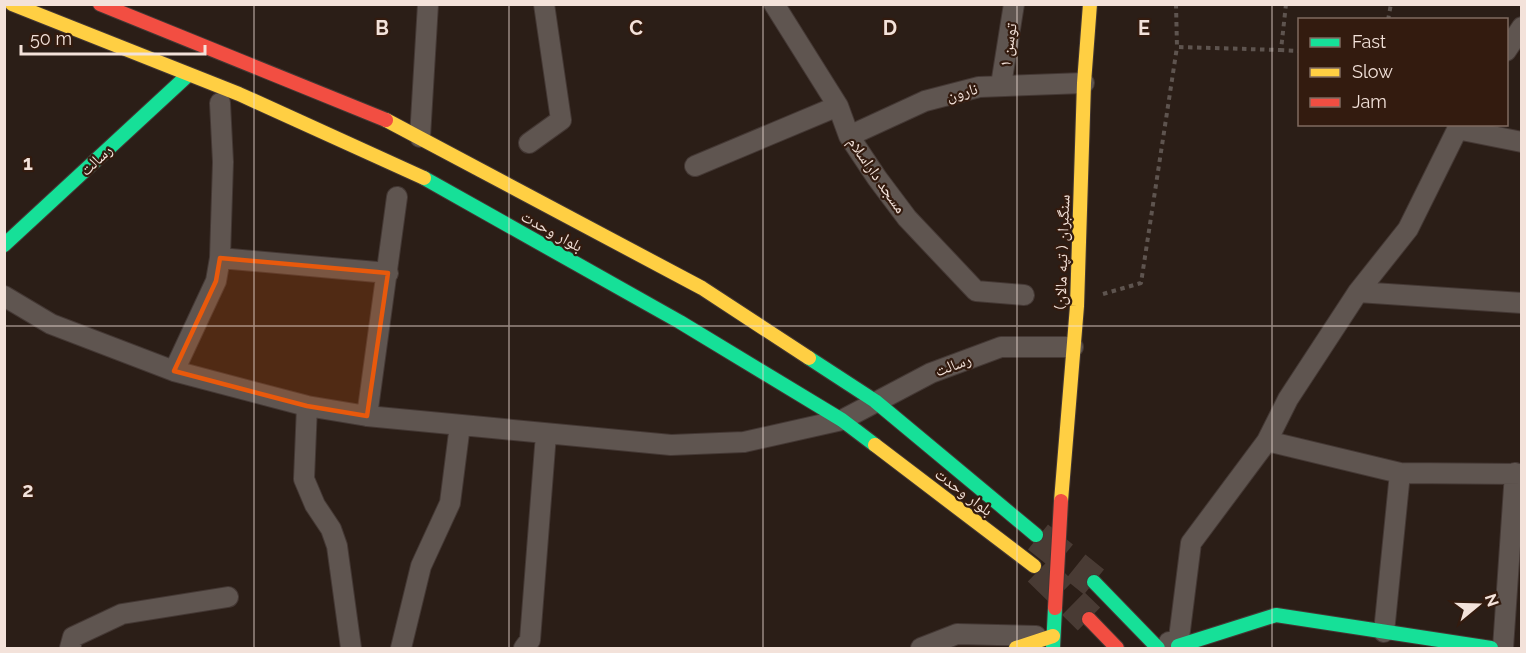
<svg xmlns="http://www.w3.org/2000/svg" width="1526" height="653" font-family="Raleway,'Noto Naskh Arabic',sans-serif">
<style>
.lines{fill:none;stroke-linecap:round;stroke-linejoin:round}
.primary-tunnel{stroke:#493b34;stroke-width:32;stroke-dasharray:32 16;stroke-linecap:butt}
.street-casing{stroke:#443834;stroke-width:22}
.fast-casing{stroke:#443834;stroke-width:16}
.slow-casing{stroke:#443834;stroke-width:16}
.jam-casing{stroke:#443834;stroke-width:16}
.path{stroke:#5e544f;stroke-width:4;stroke-dasharray:4.5 4.5;stroke-linecap:butt}
.street{stroke:#5f5550;stroke-width:20}
.fast{stroke:#16e098;stroke-width:14}
.slow{stroke:#ffcf43;stroke-width:14}
.jam{stroke:#f24e42;stroke-width:14}
.jam-bridge-casing{stroke:#443834;stroke-width:16;stroke-linecap:butt}
.jam-bridge{stroke:#f24e42;stroke-width:14}
.marked{fill:#e8590c;fill-opacity:0.2;stroke:#e8590c;stroke-width:4.5;stroke-linejoin:round}
.grid{fill:none;stroke:#f3e2da;stroke-width:1.5;stroke-opacity:0.55}
.labels{text-anchor:middle;dominant-baseline:central;stroke-width:4.5;stroke-linejoin:round;paint-order:stroke}
.street-label{font-size:16px;fill:#f3e2da;stroke:#331b0f}
.grid-label{font-size:20px;text-anchor:middle;font-weight:bold;fill:#f3e2da;stroke:#331b0f;stroke-width:4.5;stroke-linejoin:round;paint-order:stroke}
</style>
<rect width="100%" height="100%" fill="#2b1e17"/>
<g class="lines">
<path class="primary-tunnel" d="M1038 537 1094 582
M1039 570 1089 619"/>
<defs>
<path id="street" d="M774 4 838 106 849 136 877 178 907 218 976 291 1024 295
M1506 51 1522 27
M1001 85 1014 4
M1457 129 1522 142
M849 136 925 101 979 87 1084 83
M420 137 428 4
M529 143 561 120 544 4
M695 166 838 106
M220 258 388 273
M1358 292 1522 303
M4 296 51 324 174 371 307 406 367 416 671 445 744 442 842 420 931 373 1001 347H1073
M174 371 216 281 220 258 223 162 220 103
M307 406 304 479 315 505 331 529 337 546 351 648
M367 416 397 197
M1267 441 1400 473 1522 474
M1384 632 1400 473
M1169 642 1178 646 1191 543 1267 441 1288 399 1358 292 1408 229 1460 124
M70 648 73 637 122 614 228 597
M401 648 421 566 450 503 460 425
M524 648 530 640 546 434
M921 648 957 634 1036 636
M1503 648 1515 473"/>
<path id="fast" d="M424 178 680 322 842 420 875 445
M4 245 187 76
M809 358 875 401 1036 535
M1094 582 1158 648
M1178 646 1276 615 1491 648
M1053 648 1055 608"/>
<path id="slow" d="M12 4 239 94 424 178
M386 120 702 288 809 358
M875 445 1034 566
M1061 501 1077 306 1084 83 1090 4
M1016 648 1053 636"/>
<path id="jam" d="M100 4 386 120
M1089 619 1117 648"/>
</defs>
<use href="#street" class="street-casing"/>
<use href="#fast" class="fast-casing"/>
<use href="#slow" class="slow-casing"/>
<use href="#jam" class="jam-casing"/>
<path class="path" d="M1176 4 1177 47 1281 50
M1286 4 1281 50 1300 51
M1388 20 1391 4
M1103 294 1141 283 1177 47"/>
<use href="#street" class="street"/>
<use href="#fast" class="fast"/>
<use href="#slow" class="slow"/>
<use href="#jam" class="jam"/>
<defs>
<path id="jam-bridge" d="M1055 608 1061 501"/>
</defs>
<use href="#jam-bridge" class="jam-bridge-casing"/>
<use href="#jam-bridge" class="jam-bridge"/>
</g>
<path class="marked" d="M220 258 388 273 367 416 307 406 174 371 216 281Z"/>
<path class="grid" d="M254 4V648M509 4V648M763 4V648M1017 4V648M1272 4V648M4 326H1522"/>
<g class="labels">
<g class="street-label">
<text transform="translate(1008 45) rotate(-81)">توسن ۱</text>
<text transform="translate(962 92) rotate(-14)">نارون</text>
<text transform="translate(96 160) rotate(-43)">رسالت</text>
<text transform="translate(877 175) rotate(55)">مسجد داراسلام</text>
<text transform="translate(552 231) rotate(29)">بلوار وحدت</text>
<text transform="translate(1062 252) rotate(-88)">سنگبران ( تپه مالان)</text>
<text transform="translate(953 365) rotate(-21)">رسالت</text>
<text transform="translate(964 492) rotate(37)">بلوار وحدت</text>
</g>
</g>
<g class="grid-label">
<text x="382" y="35">B</text>
<text x="636" y="35">C</text>
<text x="890" y="35">D</text>
<text x="1144" y="35">E</text>
<text x="28" y="170">1</text>
<text x="28" y="497">2</text>
</g>
<rect width="1526" height="653" fill="none" stroke="#f3e2da" stroke-width="12"/>
<rect x="1298" y="18" width="210" height="108" fill="#331b0f" stroke="#806b60" stroke-width="1.5"/>
<rect x="1310" y="38" width="30" height="9" fill="#16e098" stroke="#806b60" stroke-width="1.5"/>
<text x="1352" y="48" font-size="18" fill="#f3e2da">Fast</text>
<rect x="1310" y="68" width="30" height="9" fill="#ffcf43" stroke="#806b60" stroke-width="1.5"/>
<text x="1352" y="78" font-size="18" fill="#f3e2da">Slow</text>
<rect x="1310" y="98" width="30" height="9" fill="#f24e42" stroke="#806b60" stroke-width="1.5"/>
<text x="1352" y="108" font-size="18" fill="#f3e2da">Jam</text>
<g transform="translate(1478 605) rotate(71)" stroke="#331b0f" stroke-width="4.5" paint-order="stroke">
<path d="M0-4.5L10 22L0 15L-10 22Z" fill="#f3e2da"/>
<text y="-9" font-size="16" font-weight="bold" text-anchor="middle" fill="#f3e2da">N</text>
</g>
<path d="M21 45v9h184v-9" fill="none" stroke="#f3e2da" stroke-width="3"/>
<text x="30" y="45" font-size="18" fill="#f3e2da" stroke="#331b0f" stroke-width="4.5" paint-order="stroke">50 m</text>
</svg>
